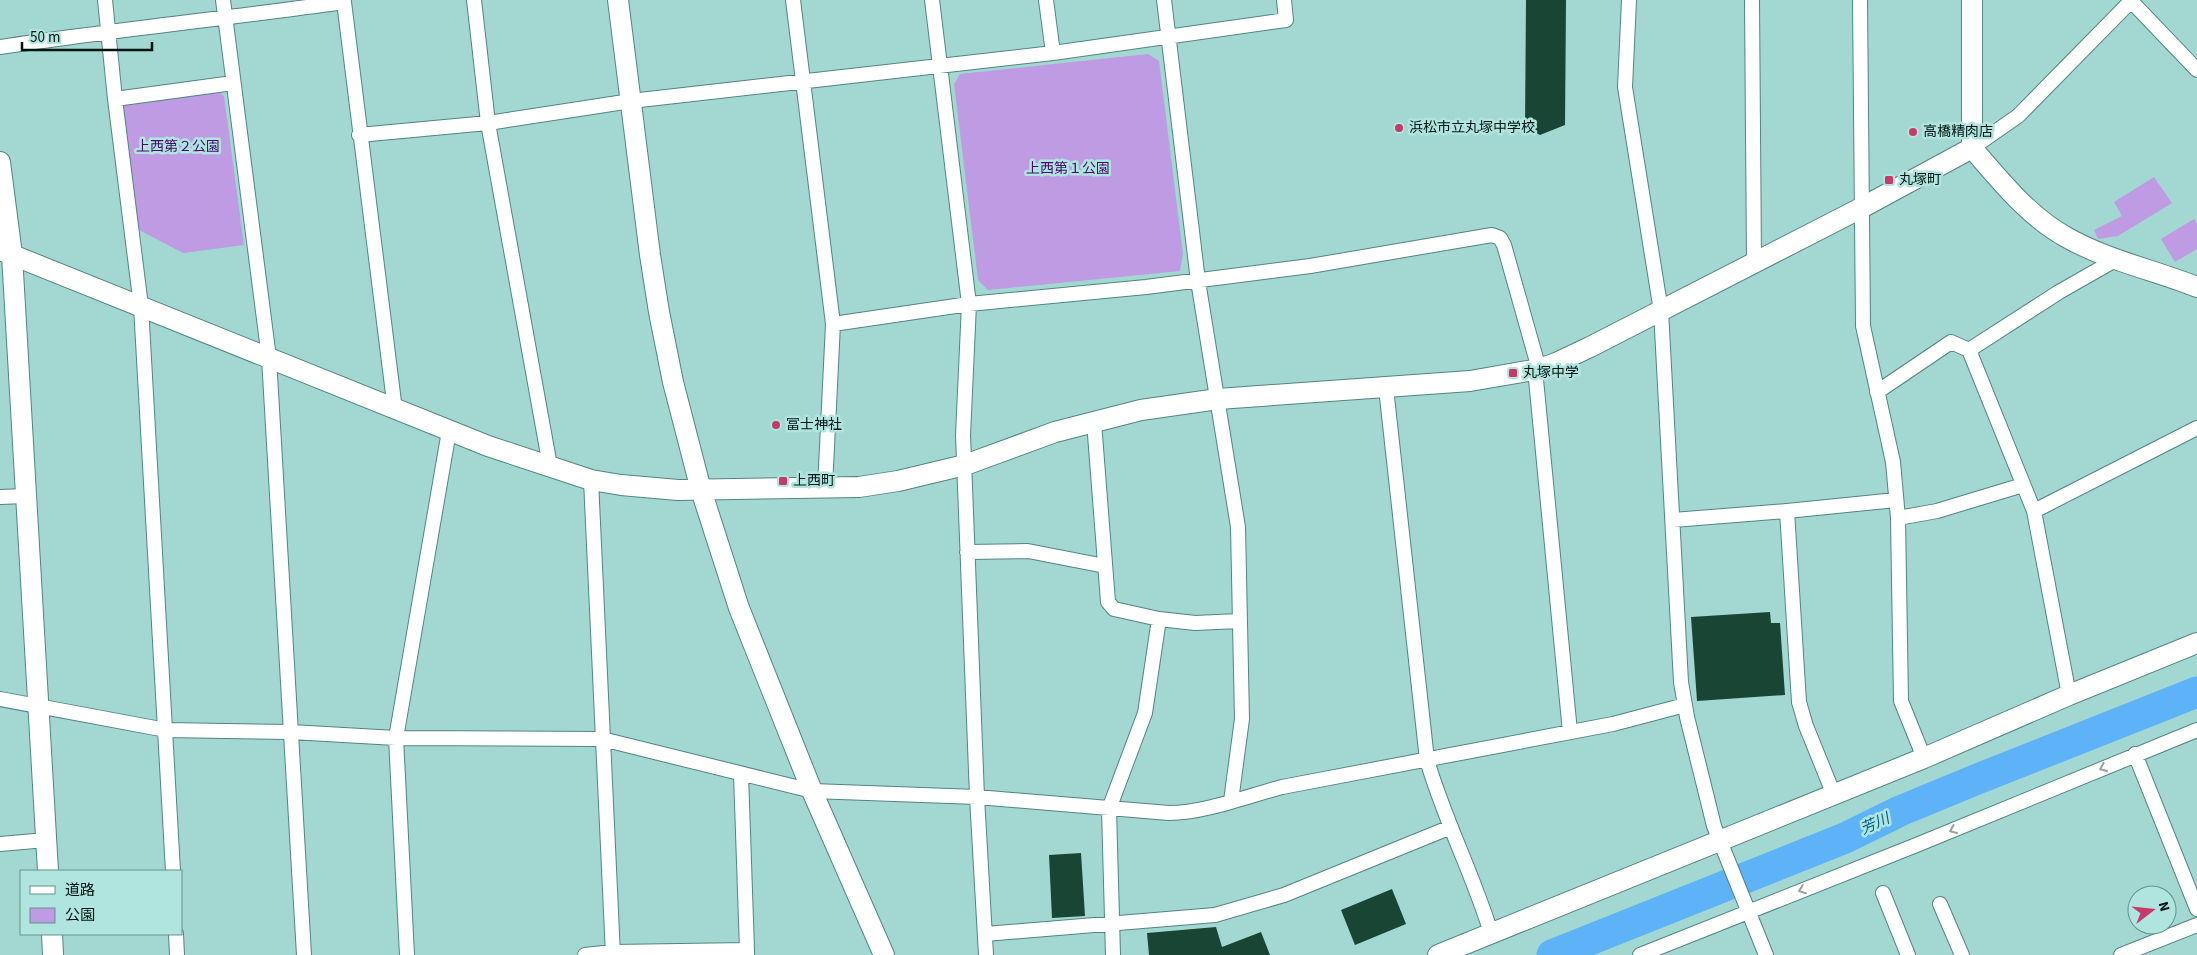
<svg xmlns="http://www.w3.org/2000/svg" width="2197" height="955" font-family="'Source Sans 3','Noto Sans JP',sans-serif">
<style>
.green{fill:#be9be3}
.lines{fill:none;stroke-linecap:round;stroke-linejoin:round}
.river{stroke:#5db2f8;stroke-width:31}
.building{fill:#194535}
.street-casing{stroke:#528680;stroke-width:16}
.secondary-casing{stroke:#528680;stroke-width:22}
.street{stroke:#fff;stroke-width:14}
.secondary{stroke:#fff;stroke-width:20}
.oneway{stroke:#99a1a0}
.poi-dot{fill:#c73966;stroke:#afe5de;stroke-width:2}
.labels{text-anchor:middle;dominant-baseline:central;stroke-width:5;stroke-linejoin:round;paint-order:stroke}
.poi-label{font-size:14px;fill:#011311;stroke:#afe5de;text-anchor:start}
.park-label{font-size:14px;fill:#480870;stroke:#afe5de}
.water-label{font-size:15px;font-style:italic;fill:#005a93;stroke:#afe5de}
</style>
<rect width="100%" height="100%" fill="#a2d8d1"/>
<path class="green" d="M1148 54 1159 61 1183 254 1180 271 988 290 978 280 954 84 960 74Z
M216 89 224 96 244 245 183 253 139 230 120 108 122 102Z
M2154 177 2172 203 2118 236 2098 239 2094 230 2122 216 2114 202Z
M2194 219 2197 224V249L2175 262 2161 239Z"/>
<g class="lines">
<path class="river" d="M1552 955 1845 838 1900 811 1975 780 2197 692"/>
</g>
<path class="building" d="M1526 0H1566L1565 125 1540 135 1525 127Z
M1770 612 1771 623H1780L1785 695 1697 701 1691 617Z
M1081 853 1085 916 1052 918 1049 855Z
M1392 889 1406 924 1355 945 1341 910Z
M1216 927 1222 947 1261 932 1270 955H1149L1147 933Z"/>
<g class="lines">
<defs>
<path id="street" d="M105 0 115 99 141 306 173 871
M223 0 269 358 304 955
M474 0 488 123 550 466
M793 0 833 324 825 487
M932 0 969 304 963 435 977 797 986 955
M1046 0 1053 53
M1164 0 1198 281 1238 527 1242 719 1231 801
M1629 0 1625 87 1661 311 1681 682 1687 717 1714 826 1766 955
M1752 0 1754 262
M1860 0 1863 326 1893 462 1898 518 1901 701 1924 758
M2131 1 2197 70
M344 2 395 410
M0 47C114 30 229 18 344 2L343 0
M115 99 233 83
M359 135 488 123 631 101 1053 53 1286 20 1284 0
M1972 148 2018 116 2132 0
M833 324 969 304 1146 287 1310 266 1492 235 1500 238 1504 245 1539 369
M1969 350 2059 292 2117 259
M1535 369 1570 732
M1386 388 1427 760C1444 819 1473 874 1491 933
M1877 392 1951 342 1969 350 2034 511 2069 695
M1094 422 1108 602 1114 609 1159 619
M591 480 613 955
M0 497 26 496
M1787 511 1799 702 1806 726 1834 795
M2034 511 2197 428
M1898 518 1937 511 2023 485
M1673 520 1787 511 1896 500
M967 552 1028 551 1105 566
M0 699 166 730 291 732 396 738 602 739 812 791 977 797 1169 813C1204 813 1248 796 1282 787L1613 724 1685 705
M2135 754 2197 909
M741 774 747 950
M0 844 46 840
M1883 893 1908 955
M1940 904 1962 955
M176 934 177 955
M985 934 1215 915 1284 895 1451 827
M407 955 396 738 449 431
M585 955 613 952 747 950V955
M1113 955 1109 809 1145 713 1159 619 1195 623 1239 621
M1640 955 1914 846 2197 730
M2121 955 2197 925"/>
<path id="secondary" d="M618 0 650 255 659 312 673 382 701 490 739 608 812 791 884 955
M1972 0V148C2000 180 2028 216 2066 237 2106 260 2154 270 2197 287
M0 162 12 255 48 871
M0 250 488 446 591 480 621 485 678 490 859 487 898 481 965 465 1055 432 1141 410 1218 399 1470 381 1539 369 1556 363 1590 347 1863 207 1972 148
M52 934 53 955
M1438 955 1924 758 2069 695 2197 643"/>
</defs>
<use href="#street" class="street-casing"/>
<use href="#secondary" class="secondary-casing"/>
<use href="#street" class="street"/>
<use href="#secondary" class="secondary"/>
</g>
<defs><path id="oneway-chevron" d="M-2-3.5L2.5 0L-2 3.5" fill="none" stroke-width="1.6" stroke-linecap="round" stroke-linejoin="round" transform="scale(1.25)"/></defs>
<g class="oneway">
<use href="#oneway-chevron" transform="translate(2103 768) rotate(157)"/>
<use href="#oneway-chevron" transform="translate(1953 830) rotate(157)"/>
<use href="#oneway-chevron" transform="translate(1802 890) rotate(159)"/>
</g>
<g class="poi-dot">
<circle cx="1399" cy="128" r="5"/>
<circle cx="1913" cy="132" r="5"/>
<rect x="1884" y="175" width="10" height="10" rx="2.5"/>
<rect x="1508" y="368" width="10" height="10" rx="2.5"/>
<circle cx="776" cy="425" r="5"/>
<rect x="778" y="476" width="10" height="10" rx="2.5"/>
</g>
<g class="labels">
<g class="poi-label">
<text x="1409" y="128">浜松市立丸塚中学校</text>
<text x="1923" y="132">高橋精肉店</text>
<text x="1899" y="180">丸塚町</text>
<text x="1523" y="373">丸塚中学</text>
<text x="786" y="425">冨士神社</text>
<text x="793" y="481">上西町</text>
</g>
<g class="park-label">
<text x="178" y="147">上西第２公園</text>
<text x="1068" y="169">上西第１公園</text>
</g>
<g class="water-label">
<text transform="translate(1875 824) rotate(-24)">芳川</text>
</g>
</g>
<rect x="20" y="870" width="162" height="65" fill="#afe5de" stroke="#69918c"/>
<rect x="30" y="886" width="25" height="8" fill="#ffffff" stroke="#69918c"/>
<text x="65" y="895" font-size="15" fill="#011311">道路</text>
<rect x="30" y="908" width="25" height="15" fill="#be9be3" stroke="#69918c"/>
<text x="65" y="920" font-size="15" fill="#011311">公園</text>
<g transform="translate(2152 910) rotate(74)"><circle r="24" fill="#afe5de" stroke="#69918c"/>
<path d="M0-4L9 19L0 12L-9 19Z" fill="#c73966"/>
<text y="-8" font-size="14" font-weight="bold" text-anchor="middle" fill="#011311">N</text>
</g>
<path d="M22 42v8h130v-8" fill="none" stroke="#011311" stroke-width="2.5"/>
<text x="30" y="42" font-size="15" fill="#011311" stroke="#afe5de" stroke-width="4" paint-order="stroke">50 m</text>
</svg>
